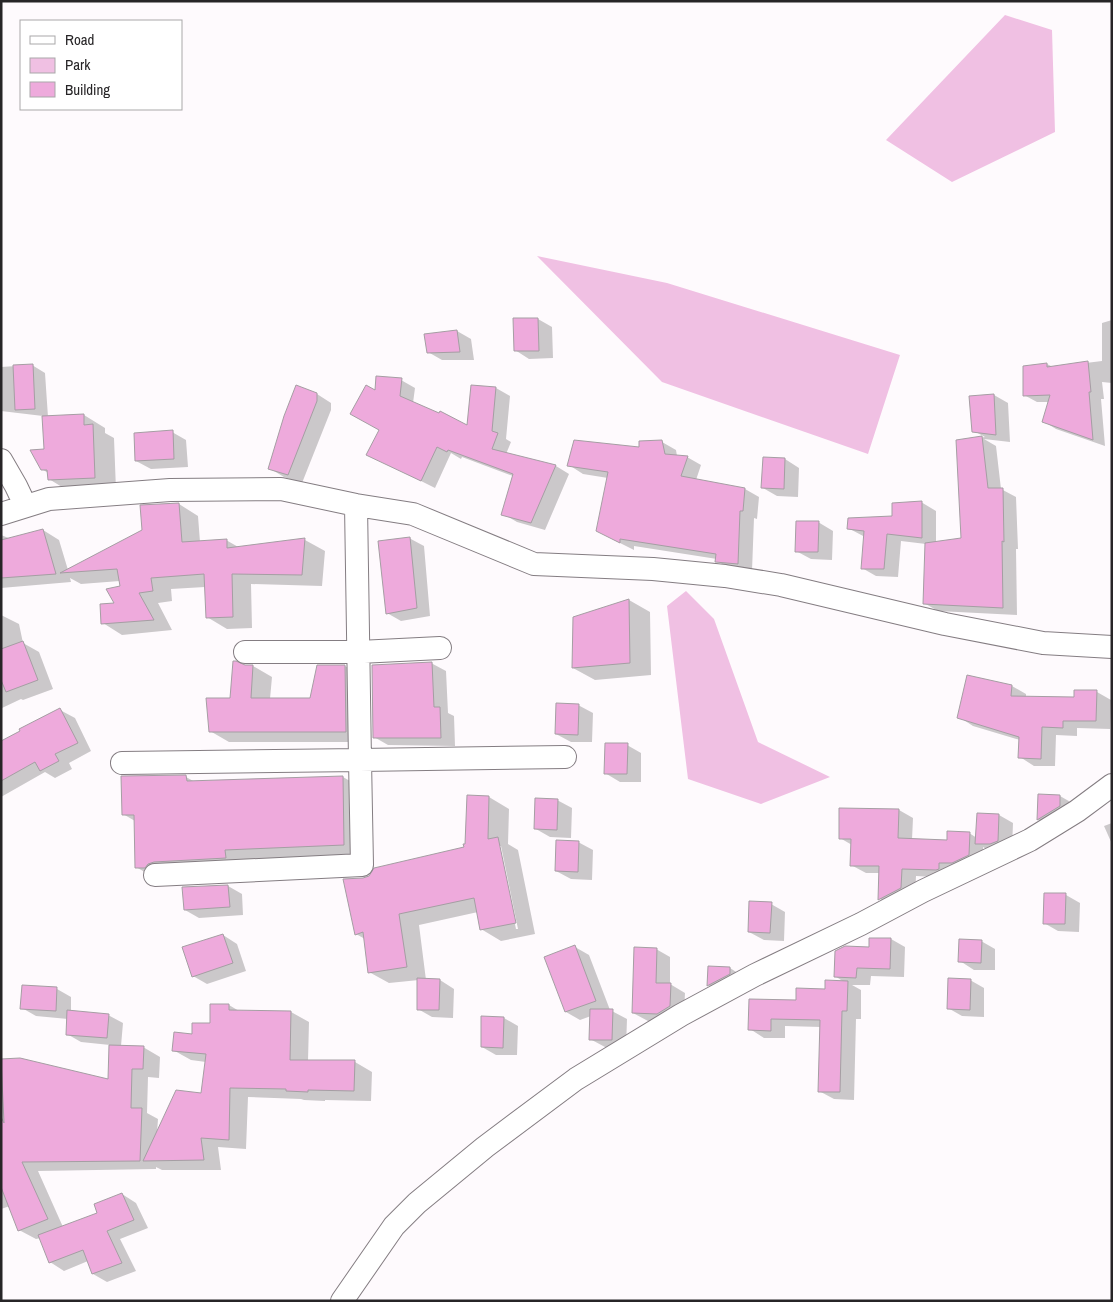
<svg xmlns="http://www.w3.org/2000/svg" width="1113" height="1302" font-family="'Archivo Narrow',sans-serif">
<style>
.green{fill:#f0c0e3}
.shadow{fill:#0003;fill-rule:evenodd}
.building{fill:#eeaadc;stroke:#a59ea3}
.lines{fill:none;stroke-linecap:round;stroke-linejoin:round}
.minor-casing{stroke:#847d82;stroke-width:24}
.minor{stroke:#fff;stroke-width:22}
</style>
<rect width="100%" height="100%" fill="#fefafd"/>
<path class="green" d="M1005 15 1052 30 1055 132 952 182 886 140Z
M537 256 667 283 900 355 868 454 662 382Z
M686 591 714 619 758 742 830 777 761 804 688 779 667 606Z"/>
<path class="shadow" d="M538 319 552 327 553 358 529 359 515 350Z
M1112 320V383L1102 382 1104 399H1101L1105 446 1056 429 1043 421 1049 402H1037L1024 395 1047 364 1053 367 1102 361V323Z
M457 331 471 339 474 360H442L428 352Z
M32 365 45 373 48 417 84 415 105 428V433L114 438 116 490 70 492 49 479 48 473 42 469 45 451 43 416 1 411V367Z
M401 380 415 388 413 403 468 427 472 386 496 388 510 396 506 439 511 442 506 454 556 466 569 474 545 530 517 522 503 514 513 476 462 457 461 459 451 453 435 488 367 454 380 430 376 392Z
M317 394 331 403V410L302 483 284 477 269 468Z
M994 395 1008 403 1010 442 984 439 996 446 1001 489 1016 497 1018 549H1016L1017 615 938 611 924 603 926 544 901 541 898 577 876 576 862 568 865 537 848 528 893 517 921 502 936 511V543L962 540 957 441 985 437 974 431 970 397Z
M172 432 186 440 188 467 151 469 136 461Z
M662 442 676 450 677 456 687 457 701 465 696 480 745 489 759 497 757 519 754 518 752 571 731 569 717 561V559L634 546V550L612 539 608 478 583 474 569 465 640 449Z
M785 459 799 468 798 497 777 496 763 488Z
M179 504 198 516 200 542 226 540 240 548 305 540 325 551 322 586 251 584 252 628 227 629 207 617 205 587 171 589 172 601 158 603 172 630 122 635 103 623 116 604 121 587 120 581 81 584 70 578 71 582 1 588V535L11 539 43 530 59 540 68 570 143 530Z
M818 522 833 531 832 560 811 559 796 551Z
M409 538 424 546 430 616 401 621 387 613Z
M629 600 650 612 651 675 595 680 573 668 575 618Z
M1 615 19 624 23 643 39 652 53 689 23 700 21 699 2 708Z
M431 663 446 671 448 713 454 716 455 746 388 745 374 737Z
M244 666H253L272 677 270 699H311L318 666H345L364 677 365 742H229L210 731 231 700Z
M968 677 1012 686 1026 694V697L1076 698 1097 692 1111 700 1110 729 1077 728V736L1056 735 1055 766H1034L1020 757V740L973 726 959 717Z
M578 705 593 713 592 742H571L556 734Z
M60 710 75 718 91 751 69 763 72 769 55 778 45 772 1 797V743Z
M627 745 641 753V782H620L605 773Z
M186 777 195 782 343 777 369 792V859L162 882 136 867 135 821 123 814Z
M468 796 489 797 509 809 508 844 518 850 535 934 501 941 481 929 478 912 419 925 426 980H440L454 989 453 1018 432 1017 418 1009 419 980 389 983 369 972 365 939 356 934 363 879 465 848ZM499 846H501L518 929H516Z
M1039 796H1060L1074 804 1052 828 1038 820Z
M557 800 572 808 571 838 550 837 536 829Z
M899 810 913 818 912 840 948 841 969 833 977 838 999 815 1013 823 1012 849 991 852 983 847V862L951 878 916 876 915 896 894 907 880 899V873H866L851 865 852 845 840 838Z
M1112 823V844L1104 826Z
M578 842 593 850 592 880 571 879 556 871Z
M228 886 242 894 243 915 199 918 185 910Z
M1045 894 1066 895 1080 903 1079 932 1058 931 1044 923Z
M771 904 785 912 784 941 764 940 749 932Z
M223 935 237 944 246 971 207 984 193 976Z
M891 939 905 947 904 977 871 976 870 985H852L861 990V1019H856L854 1100 834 1099 819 1091 821 1027 785 1026V1038H764L750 1029 797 1001 844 982 835 976 870 948Z
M981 941 995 949V970H974L960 961Z
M575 947 589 955 610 1010 627 1019 626 1048 605 1047 590 1039 591 1016 580 1020 566 1012Z
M656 949 670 957V984L685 993 684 1014 672 1021H648L633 1013Z
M730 968 744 977 722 993 708 985Z
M970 980 984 988V1017L962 1016 948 1008Z
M24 986 57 989 71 997V1012L108 1015 123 1023 121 1046 143 1047 160 1057 159 1078 148 1077 147 1113 158 1119 157 1133 202 1095 206 1062 191 1060 173 1050 211 1024 229 1005 239 1011 291 1012 309 1022 308 1061 355 1062 372 1072 371 1101 325 1100V1101L304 1100 301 1099 248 1097 246 1149 218 1147 221 1170H162L156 1167V1169L38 1171 63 1227 99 1214 122 1194 136 1203 148 1228 120 1239 136 1271 107 1282 93 1274 88 1261 64 1271 50 1262 41 1238 36 1239 19 1230 10 1206 1 1209V1059L109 1081 110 1045 81 1042 67 1034 68 1019 36 1016 22 1008Z
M504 1018 518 1026 517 1055H496L482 1047Z"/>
<path class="building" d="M513 318H538L539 351H514Z
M457 330 460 352 427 353 424 334Z
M1088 361 1091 392H1089L1093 440 1042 422 1050 395 1023 396V366L1047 363V367Z
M33 364 35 409 15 410 13 365Z
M376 376 402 378 400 396 439 413 440 411 467 425 471 385 496 387 492 431 498 433 492 449 556 465 531 523 501 515 513 474 448 450 447 452 437 447 421 481 366 455 379 430 350 414 366 385 375 390Z
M296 385 317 393V401L288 475 268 469 284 416Z
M994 394 996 435 972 432 969 396Z
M84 414V425L93 424 95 478 48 480 47 470H41L30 450 44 449 42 416Z
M173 430 174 459 135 461 134 433Z
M982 436 988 488H1003L1004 542 1002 541 1003 608 923 604 925 543 961 538 956 440Z
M574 440 639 447V441L662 440 665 454 688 456 681 476 745 488 743 511H740L738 564 715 562 716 554 620 539V543L596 531 608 472 567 466Z
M763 457 785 458 784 489 761 488Z
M922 501V538L887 534 884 569H861L864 531 847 529 848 518 892 516V503Z
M179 503 182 542 227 539V548L305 538 302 575 232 574 233 617 206 618 204 574 151 578 153 591 139 593 154 620 101 624 100 604 114 603 106 589 120 586 117 569 60 573 142 530 140 505Z
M796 521H819L818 552H795Z
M43 529 56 574 1 578V540Z
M410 537 417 608 386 614 378 541Z
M629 599 630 663 572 668 573 617Z
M23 641 38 680 6 692 1 680V649Z
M233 661H236L245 665H253L251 698H310L317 665H345L346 732H209L206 698H230Z
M432 662 434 707H440L441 738H373L372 665Z
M967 675 1012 685 1011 696 1074 697V690H1097L1096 721H1063V728L1042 727 1041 759 1018 758 1019 737 957 718Z
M556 703 579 704 578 735 555 734Z
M60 708 78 743 55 754 59 761 40 771 35 762 1 781V741L20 731 19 729Z
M605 743H628L627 774H604Z
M186 775 187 781 343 776 344 845 225 850 226 858 154 862 148 864 145 868H135L134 815H122L121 776Z
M1038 794 1060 795V806L1037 820Z
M467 795 489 796 488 839 498 837 516 923 480 930 474 898 399 914 407 967 368 973 363 932 355 935 343 879 363 878 369 876 374 868 464 847 463 844H465Z
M535 798 558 799 557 830 534 829Z
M839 808 899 809 898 838 947 840V831L970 832 969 855 952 863H939V869L936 870 902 869 901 888 878 900 879 866H850L851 839H839Z
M977 813 999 814 998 841 990 844H975Z
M556 840 579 841 578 872 555 871Z
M228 885 230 907 184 910 182 887Z
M1044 893H1066L1065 924H1043Z
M749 901 772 902 770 933 748 932Z
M223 934 233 963 192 977 182 947Z
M869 938H891L890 969 857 968 856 978 834 977 835 951 845 946 869 947Z
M959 939 982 940 981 963 958 962Z
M575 945 596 1001 565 1012 544 957Z
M634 947 657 948 656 983H671L670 1006 657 1014 632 1013Z
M708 966 730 967V974L707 986Z
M417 978 440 979 439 1010H417Z
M948 978 971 979 970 1010 947 1009Z
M825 980 848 981 847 1011H842L840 1092H818L820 1020 771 1019V1031L748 1030 749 999 796 1000V988L825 989Z
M22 985 57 987 56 1011 20 1009Z
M210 1004H229V1010L291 1011 290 1060H355L354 1091 308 1090V1092L286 1091V1089L230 1088 229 1140 201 1138 204 1160 143 1161 176 1090 201 1093 206 1054 172 1051 174 1032 192 1034V1023H210Z
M590 1009H613L612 1040H589Z
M67 1010 109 1014 107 1038 66 1035Z
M481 1016 504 1017 503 1048 481 1047Z
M109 1045 144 1046 143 1069H132L131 1108H142L140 1161 22 1162 48 1219 18 1231 1 1187V1117L4 1123 1 1059 20 1058 108 1079Z
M122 1193 134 1220 107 1231 122 1263 92 1274 83 1250 49 1263 38 1235 97 1213 94 1204Z"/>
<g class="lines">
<defs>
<path id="minor" d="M1 460 16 486 25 505
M356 505 360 760 565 757
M1 514 49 499 170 490 281 489 356 505 413 514 534 564 653 569 725 576 781 585 945 624 1043 643 1112 647
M245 652H359L440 648
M122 763 360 760 362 865 155 875
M342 1301 394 1226 417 1203 485 1147 576 1079 681 1015 755 975 861 924 923 891 1030 840 1077 811 1112 785"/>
</defs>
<use href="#minor" class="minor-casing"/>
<use href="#minor" class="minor"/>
</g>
<rect width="1113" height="1302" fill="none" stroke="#272527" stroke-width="5"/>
<rect x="20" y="20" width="162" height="90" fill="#ffffff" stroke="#a9a8a9"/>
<rect x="30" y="36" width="25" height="8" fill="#ffffff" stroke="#a9a8a9"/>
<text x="65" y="45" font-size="15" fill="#272527">Road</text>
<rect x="30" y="58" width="25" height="15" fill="#f0c0e3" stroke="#a9a8a9"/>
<text x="65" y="70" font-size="15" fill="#272527">Park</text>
<rect x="30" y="82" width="25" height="15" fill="#eeaadc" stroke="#a9a8a9"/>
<text x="65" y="95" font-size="15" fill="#272527">Building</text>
</svg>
